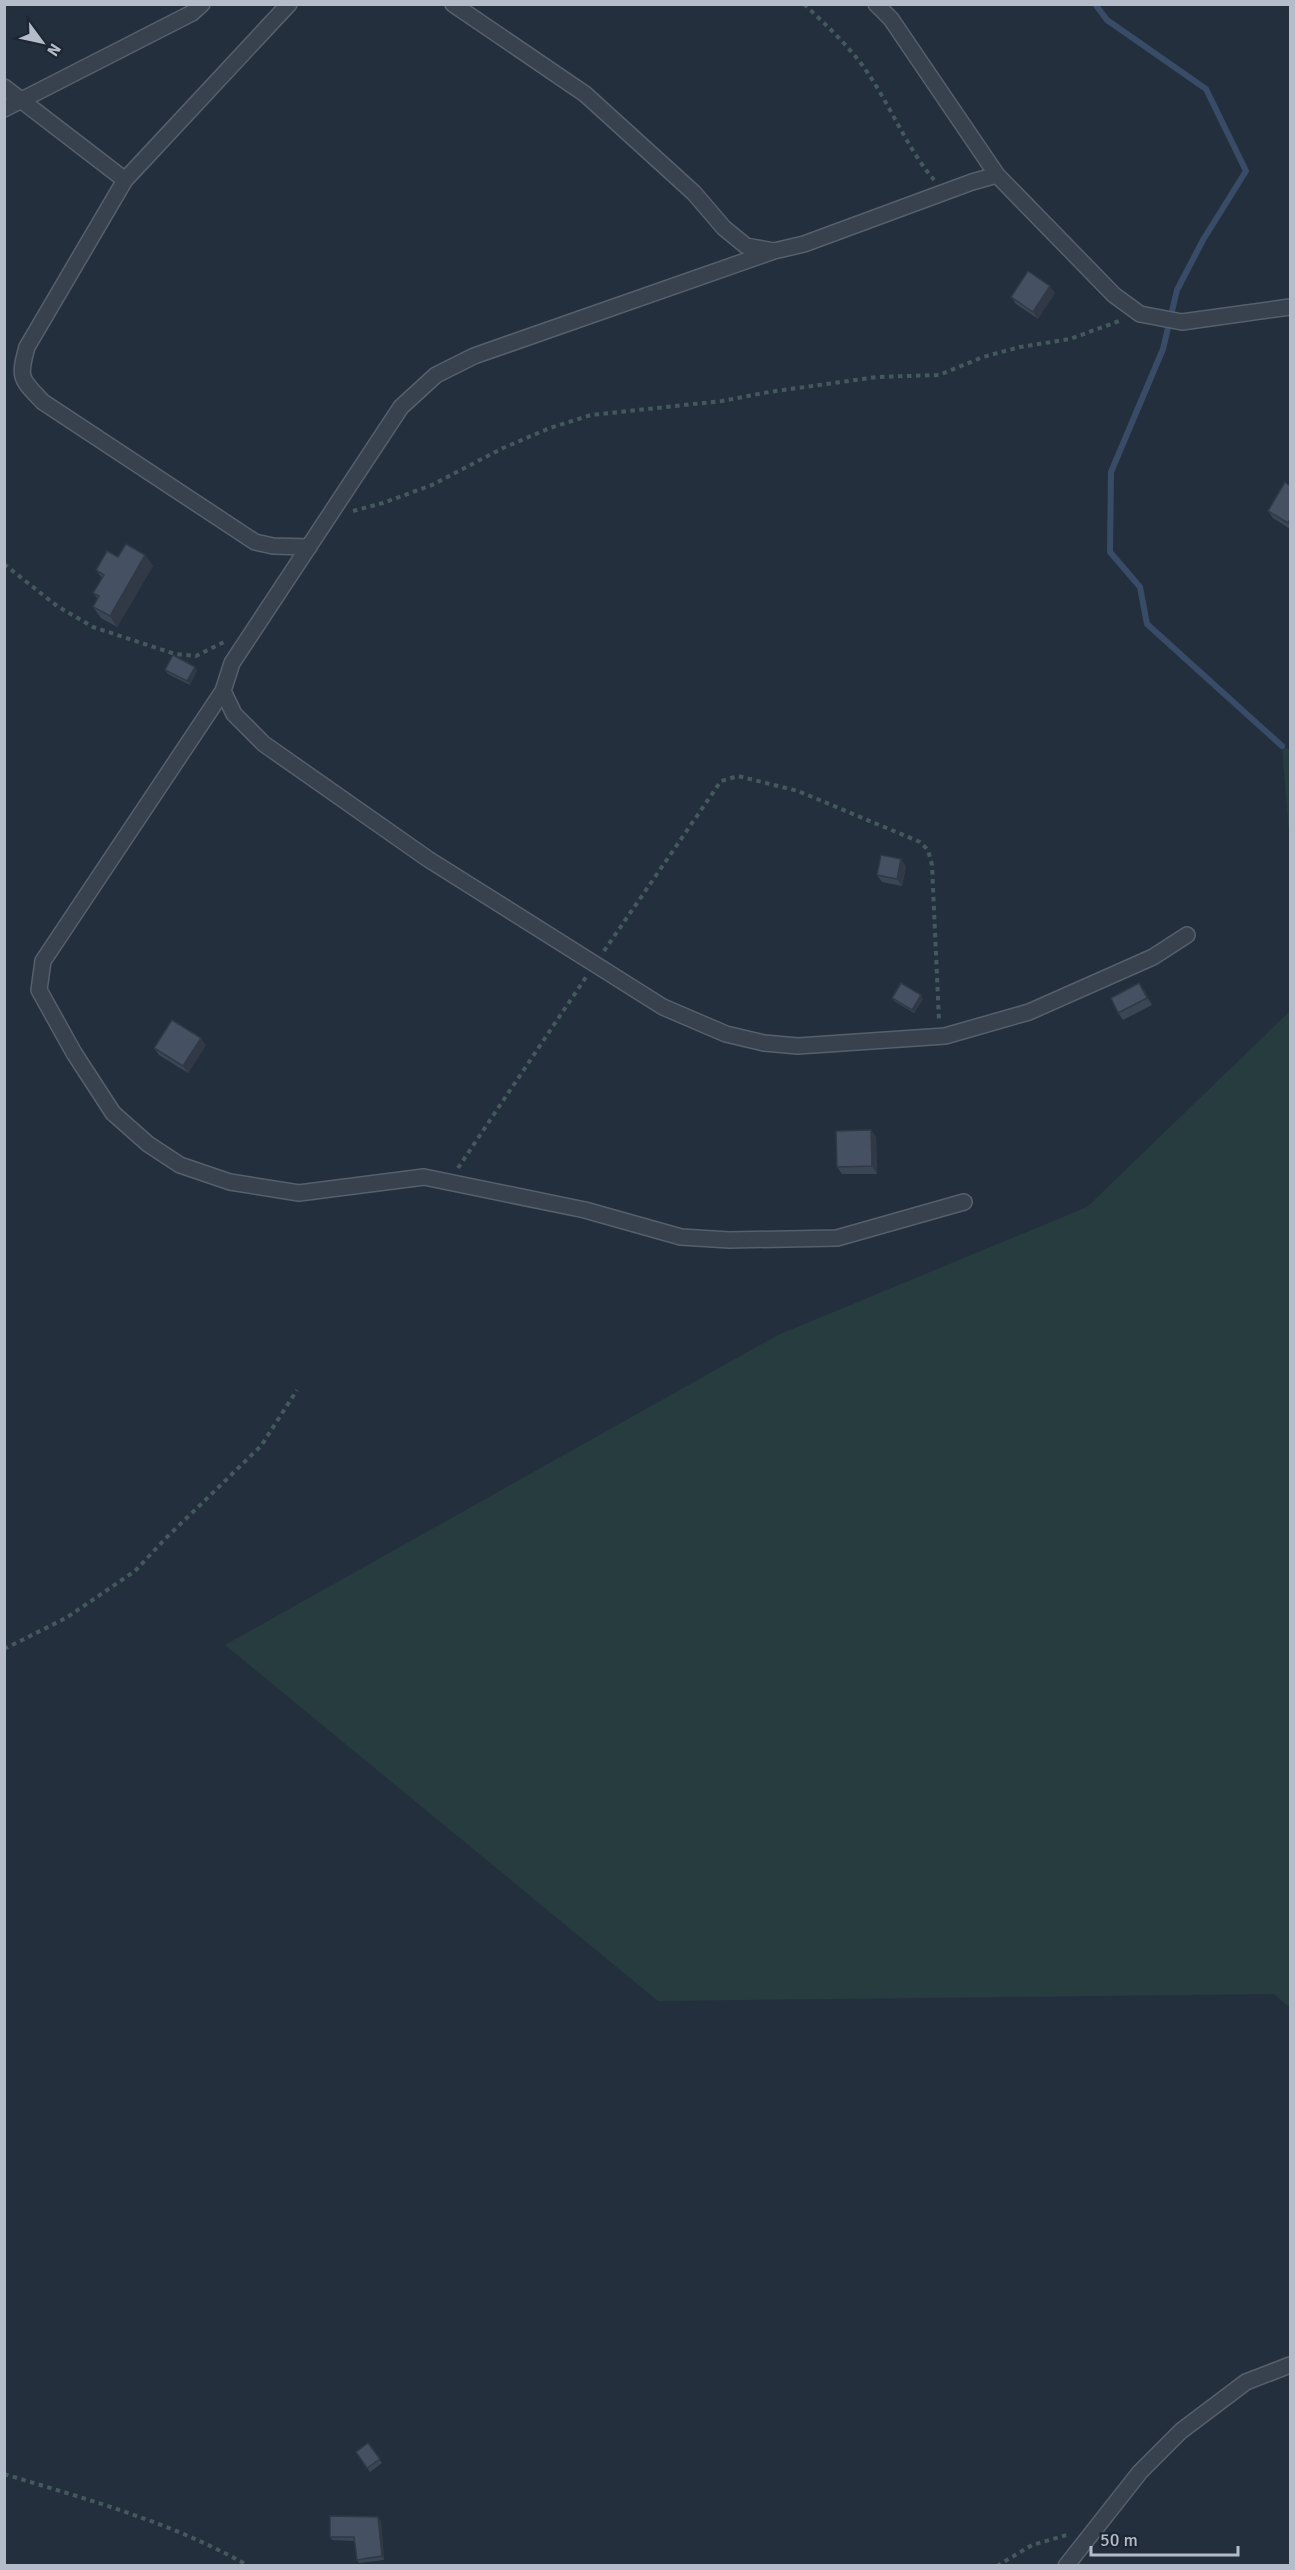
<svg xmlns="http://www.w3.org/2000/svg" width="1295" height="2570" font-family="Signika,sans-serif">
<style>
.green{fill:#263c3f}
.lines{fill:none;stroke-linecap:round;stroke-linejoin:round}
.stream{stroke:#394c67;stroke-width:6}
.minor-casing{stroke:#565f6c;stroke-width:18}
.path{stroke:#44595c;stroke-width:4;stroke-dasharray:4.5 4.5;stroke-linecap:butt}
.minor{stroke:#38414e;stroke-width:15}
.wall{fill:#3b4654}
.shaded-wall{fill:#303945}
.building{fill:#455162;stroke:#303945;stroke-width:1.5}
</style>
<rect width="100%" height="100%" fill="#242f3e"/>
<path class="green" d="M1282 746 1290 750V847Z
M1290 1011V2008L1274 1994 658 2001 225 1645 778 1335 1087 1207Z"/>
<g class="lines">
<path class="stream" d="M1095 4 1107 20 1206 89 1246 171 1203 240 1177 290 1163 349 1111 472 1110 552 1140 587 1147 624 1282 746"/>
<defs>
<path id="minor" d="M289 4 125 180 27 347C18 379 21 379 43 402L255 542 273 546 309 547
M453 4 585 94 694 193 724 228 746 246 774 251 804 244 972 182 997 175
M876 4 891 19 997 175 1114 295 1140 314 1182 322 1290 307
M4 87 125 180
M4 109 192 13 202 4
M774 251 474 356 436 375 401 407 232 663 223 691 234 714 264 744 428 859 663 1007 726 1034 764 1043 798 1046 945 1036 1029 1012 1153 957 1187 935
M223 691 43 961 39 990 74 1053 113 1113 148 1144 180 1165 230 1182 299 1193 424 1177 585 1210 681 1237 729 1240 837 1238 964 1202
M1066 2566 1140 2472 1181 2431 1246 2382 1290 2365"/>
</defs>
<use href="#minor" class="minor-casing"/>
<path class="path" d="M804 4C826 25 848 45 865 69 890 104 906 147 934 180
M353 511 383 503 432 485 503 448 550 428 591 415 722 401 769 392 877 377 939 375 983 357 1020 347 1070 339 1122 320
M4 564 57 606 93 627 175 654 196 656 224 642
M604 951 721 781 738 776 798 791 920 842 928 850 932 865 939 1021
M458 1168 586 977
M4 1649 66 1618 135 1571 167 1537 261 1446 297 1390
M4 2474C89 2500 171 2522 249 2566
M997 2566 1032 2545 1070 2534"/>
<use href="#minor" class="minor"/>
</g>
<path class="wall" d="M1055 293 1038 319 1016 304 1011 297Z
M1290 486V529L1273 518 1268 511Z
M145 555 153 566 117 627 101 618 93 607 98 599 93 593 102 578 96 570 118 557Z
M165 670H197L190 685 168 674Z
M906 866 902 886 882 882 877 875Z
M1144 990 1152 1005 1123 1020 1118 1013Z
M892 998 923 999 914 1013 894 1001Z
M206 1045 188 1073 159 1055 154 1048Z
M871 1130 876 1137 877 1174H842L837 1167Z
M368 2443 382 2463 370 2472 356 2452Z
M381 2521 384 2560 359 2563 357 2560 355 2541 332 2540 330 2537Z"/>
<path class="shaded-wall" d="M1050 286 1055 293 1038 319 1033 312Z
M145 555 153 566 117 627 110 616Z
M195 667 197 670 190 685 187 681Z
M901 859 906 866 902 886 897 879Z
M1139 983 1144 990 1152 1005 1147 998Z
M921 995 923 999 914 1013 912 1010Z
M201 1038 206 1045 188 1073 183 1066Z
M871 1130 876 1137 877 1174 872 1166Z
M378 2517 381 2521 384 2560 382 2556Z"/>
<path class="building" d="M1028 271 1050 286 1033 312 1011 297Z
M1285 482 1290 486V519L1288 523 1268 511Z
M126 544 145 555 110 616 93 607 99 596 93 593 104 575 96 570 107 551 118 557Z
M173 655 195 667 187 681 165 670Z
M881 855 901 859 897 879 877 875Z
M901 983 921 995 912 1010 892 998Z
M1139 983 1147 998 1118 1013 1111 998Z
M172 1020 201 1038 183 1066 154 1048Z
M871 1130 872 1166 837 1167 836 1131Z
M368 2443 380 2459 367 2468 356 2452Z
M330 2516 378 2517 382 2556 357 2560 354 2537H330Z"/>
<rect width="1295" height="2570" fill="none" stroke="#b4bcc9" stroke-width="12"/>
<g transform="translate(42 42) rotate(123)" stroke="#1d2633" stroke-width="4.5" paint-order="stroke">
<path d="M0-4.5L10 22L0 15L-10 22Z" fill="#b4bcc9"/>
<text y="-9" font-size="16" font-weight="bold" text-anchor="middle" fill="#b4bcc9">N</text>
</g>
<path d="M1091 2546v9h147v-9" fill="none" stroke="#b4bcc9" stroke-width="3"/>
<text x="1100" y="2546" font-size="18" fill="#b4bcc9" stroke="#1d2633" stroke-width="4.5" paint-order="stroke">50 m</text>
</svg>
